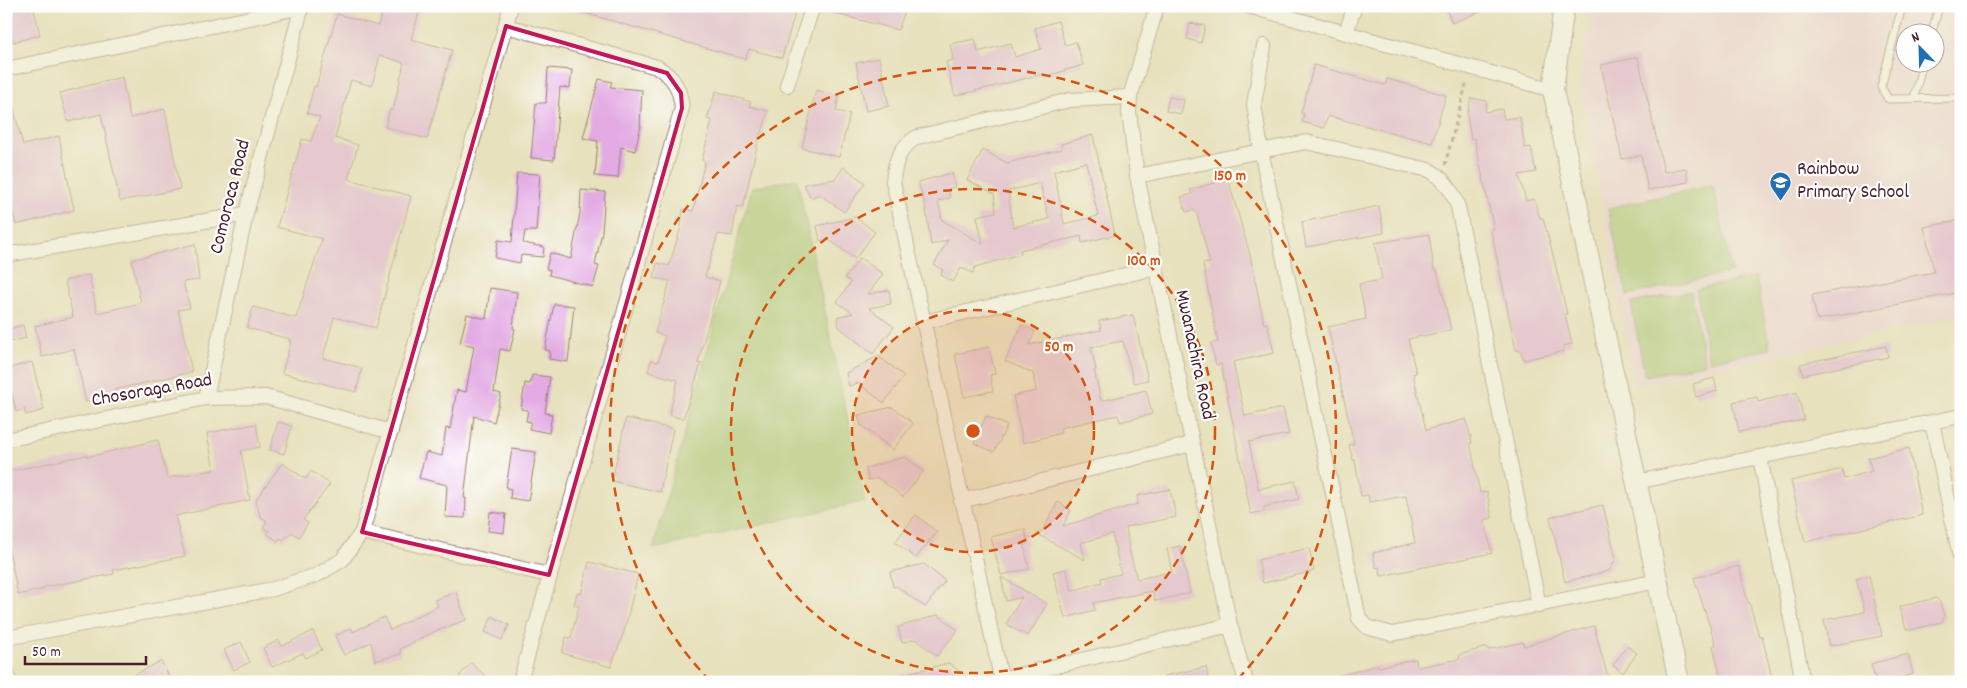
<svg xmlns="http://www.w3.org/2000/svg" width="1967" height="688" font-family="Dekko,sans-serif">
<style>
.built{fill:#f1d0e3;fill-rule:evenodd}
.green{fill:#a0c56f;stroke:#75724d}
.building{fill:#e3aae3;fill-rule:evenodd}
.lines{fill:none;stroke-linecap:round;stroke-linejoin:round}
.lane-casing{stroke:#988074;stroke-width:9}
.street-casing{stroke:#988074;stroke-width:16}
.secondary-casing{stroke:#988074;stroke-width:22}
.path{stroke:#988074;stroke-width:3;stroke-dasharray:4 4;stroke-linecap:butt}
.lane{stroke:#fff;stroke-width:7}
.street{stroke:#fff;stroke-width:14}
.secondary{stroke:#fff;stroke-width:20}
.marked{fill:none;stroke:#c2185b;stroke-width:4;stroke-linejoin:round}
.ring{fill:none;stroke:#d8530f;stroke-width:2.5;stroke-dasharray:9 6}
.labels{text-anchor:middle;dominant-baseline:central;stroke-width:4.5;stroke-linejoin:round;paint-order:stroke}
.poi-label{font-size:20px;fill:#4a1f2b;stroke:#fff;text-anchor:start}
.street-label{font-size:20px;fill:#4a1f2b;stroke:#fff}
.centre{fill:#d8530f;stroke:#fff;stroke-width:2.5}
.ring-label{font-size:15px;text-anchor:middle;font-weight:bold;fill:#d8530f;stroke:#fff;stroke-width:4.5;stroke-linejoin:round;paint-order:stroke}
</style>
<rect width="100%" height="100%" fill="#fff"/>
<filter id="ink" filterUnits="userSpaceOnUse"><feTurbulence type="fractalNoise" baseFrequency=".02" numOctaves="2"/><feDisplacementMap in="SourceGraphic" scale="10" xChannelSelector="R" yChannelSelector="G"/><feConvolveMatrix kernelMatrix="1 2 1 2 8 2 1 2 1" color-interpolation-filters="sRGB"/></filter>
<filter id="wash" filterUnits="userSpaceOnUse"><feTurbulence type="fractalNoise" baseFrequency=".0096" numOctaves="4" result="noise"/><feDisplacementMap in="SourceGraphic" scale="20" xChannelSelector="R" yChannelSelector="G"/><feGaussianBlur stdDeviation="1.12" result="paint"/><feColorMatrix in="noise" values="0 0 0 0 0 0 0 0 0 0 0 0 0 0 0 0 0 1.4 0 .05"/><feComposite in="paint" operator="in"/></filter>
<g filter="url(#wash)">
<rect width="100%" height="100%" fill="#e7e1bd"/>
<path class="built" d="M1595 6H1961V315L1635 386 1581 87 1582 58ZM1904 32H1934V62H1904Z"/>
<path class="green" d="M797 179 865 501 653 549 752 187Z
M1713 185 1732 272 1627 295 1608 208Z
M1756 277 1770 349 1709 361 1696 289Z
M1691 291 1705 364 1645 376 1631 303Z"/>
<g id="blocks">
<path class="building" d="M6 6H33L40 35 13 42Z
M384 6H421L411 39 452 50 427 139 385 127 390 109 393 110 404 63 380 55 372 86 351 80 335 138 358 145 348 179 411 196 376 328 334 317 323 358 362 368 356 392 282 373 291 342H289L290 339 247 328 253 307 296 318 322 239 277 227 302 139 311 141 320 117 307 113 314 86 316 87 337 14 378 26Z
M574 6H769L795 13 782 58 749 49 745 59 574 10Z
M825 6H907L898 30 825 11Z
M1445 6H1492V7L1452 23Z
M1058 21 1065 45 1076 42 1083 65 1044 77 1043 74 955 96 946 62 953 60 950 44 975 39 978 52 1011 43 1015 57 1041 49 1035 28Z
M1190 23 1205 26 1201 43 1187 39Z
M1638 57 1664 172 1686 168 1688 182 1648 190 1641 155 1622 159 1601 65Z
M879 58 889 106 866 111 856 63Z
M1314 65 1385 85 1387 79 1446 95 1432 143 1328 116 1324 128 1302 122 1304 114 1301 113Z
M548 68 572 70 570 88 560 87 554 160 531 158 536 103H546Z
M122 77 130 118 165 109 180 189 120 201 101 114 68 122 60 93Z
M599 79 612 82 610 87 642 90 640 126H641L635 151 621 147 618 178 595 176 598 141 583 138Z
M816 90 839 96 836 111 850 114 839 157 802 148Z
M716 91 751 102 749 106 768 111 762 133H760L743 207 737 206 732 236 718 234 705 277 720 281 698 363 701 364 683 419 669 415 678 380 648 372 651 360 658 362 665 336 655 333 670 281 654 278 657 263 669 266 681 227 683 209 693 211 705 161 702 160 712 121 707 119Z
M1169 97 1184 100 1181 114 1166 111Z
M1471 98 1487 101 1485 112 1502 109 1504 119 1520 117 1525 148 1531 147 1536 172 1519 175 1526 201 1534 199 1540 218H1543L1553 255 1567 314H1565L1572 344 1563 346 1564 351 1524 360 1520 350H1516L1491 230 1494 229 1474 138 1471 139 1467 115Z
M11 99 23 145 59 136 74 210 16 225 6 188V100Z
M1093 135 1115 235 1082 243 1081 236 1020 250 1021 254 975 267 973 273 961 268 953 282 941 275 943 270 934 265 948 240 931 245 925 204 918 182 952 173 955 187 948 189 950 198 938 201 942 220 983 244 977 216 996 212 994 194 967 180 983 150 1007 163 1062 149 1061 144ZM1086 162 1098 216 1064 224 1054 171ZM1040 183 1049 219 1013 227 1008 191Z
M844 167 865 183 844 212 819 194 811 198 804 184 835 179Z
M517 173 540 174 536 231H525L523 243 544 247 543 257 521 255 520 263 495 258 498 240 512 242Z
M1228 179 1250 255 1264 324 1267 323 1274 353 1233 362 1245 416 1283 408 1289 434 1249 442 1258 487V489L1295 481 1299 499 1264 507V511L1251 514 1221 364 1216 365 1211 343 1218 342 1203 264 1210 263 1197 214 1194 210 1186 212 1181 197 1192 194 1190 190Z
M581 190 605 192 602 232 595 265 599 266 593 287 549 275 550 270 546 269 550 253 571 259 580 213Z
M1379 206 1384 233 1306 247 1302 222Z
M855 217 875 232 855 259 828 239 820 241 817 226Z
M1961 220V292L1817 320 1812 295 1934 272 1924 227Z
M1429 234 1434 270H1437L1451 330 1408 339 1416 373 1413 374 1426 430 1466 419 1472 443H1470L1480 493 1487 492 1492 518 1484 520 1492 553 1381 576 1379 567 1376 568 1373 553 1415 543 1406 496 1369 502 1368 495 1361 496 1355 460H1353L1349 445 1354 444 1328 327 1366 319 1359 284 1382 280 1375 243Z
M195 244 199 280 183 282 190 308 178 310 192 372 114 390 115 395 86 402 74 349 42 357 35 326 73 317 65 281 89 275 97 313 141 303 132 260Z
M860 258 883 274 868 294 889 290 891 304 869 308 894 327 873 354 839 327 837 317 853 313 837 302 851 282 845 278Z
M490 288 517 292 513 328 515 329 510 351 500 349 494 392 501 394 494 422 474 416 464 498H466L465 518 445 517 447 485 419 478 426 452 442 456 446 428 450 429 457 390 466 392 474 346 460 343 467 314 486 319Z
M554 304 574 306 568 362 549 359 550 351 545 350Z
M1133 315 1148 380 1134 383 1123 341 1091 347 1096 370H1094L1101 401 1146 390 1152 414 1120 422 1118 415 1060 428 1061 433 1023 443 1013 396 1036 391 1033 373 1005 361 1022 325 1035 331 1029 345 1101 330 1099 321Z
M23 325 26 338 6 343V330Z
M1886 346 1888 357 1803 375 1800 364Z
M989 347 995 374 990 375 993 391 964 397 955 354Z
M878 356 904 376 884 403 858 383 849 386 846 373Z
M32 362 44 410 26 415 24 409 16 412 6 369Z
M532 375 550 377 545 413 552 414 549 433 529 429 531 422 526 421 528 410 521 409 525 383 530 384Z
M1714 378 1717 391 1696 397 1693 384Z
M1797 392 1804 420 1739 432 1733 402 1757 397 1758 402Z
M892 407 913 423 893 450 861 425 858 415Z
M986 416 1007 426 994 452 974 443Z
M626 418 673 429 660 492 612 481Z
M278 422 292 426 284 454 270 450Z
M256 424 260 447 241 451 250 500 175 516 185 556 113 570 114 574 44 587V589L18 595 9 550H6V472L87 455V457L158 440 167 478 214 470 207 433Z
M1909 448 1922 515 1805 542 1791 481 1842 469 1844 479 1872 471 1868 458Z
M512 449 536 452 528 501 510 498 511 489 506 488Z
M905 457 924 471 903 497 878 478 868 480 866 468Z
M282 463 306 479 311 471 330 484 303 520 308 523 299 537 292 532 283 540 280 538 278 541 267 534 269 531 263 528 267 521 260 516 256 500Z
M1170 489 1176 517 1126 527 1129 549 1137 579 1172 572 1167 549 1180 546 1190 593 1155 601 1153 591 1093 603 1095 610 1065 618 1053 572 1066 569 1072 591 1102 582 1101 578 1121 574 1112 534 1081 543 1085 560 1037 534 1042 532 1058 502 1071 510 1063 526 1138 504 1137 496Z
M1603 505 1616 559 1609 571 1565 582 1550 517Z
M490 512 506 514 504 533 488 531Z
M916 515 937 532 916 558 895 542Z
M1025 529 1028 544 1024 545 1029 569 1001 575 991 537Z
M1309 548 1314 571 1263 583 1258 560Z
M589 562 638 574 624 632 611 667 562 653 566 637 571 638 579 606 574 605 577 593 581 594Z
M924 564 945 581 925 607 896 586 893 587 890 572Z
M1739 566 1748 603 1749 602 1759 636H1762L1773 682H1722L1713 646 1716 645 1694 578Z
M1869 575 1882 636 1829 646 1824 620 1865 612 1856 579Z
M1001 577 1047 604 1028 636 1006 624 1022 597 1006 601Z
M456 592 466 620 436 631 400 649 401 654 375 661 371 642 344 655 335 636 351 628 353 632 384 617 390 630 438 606 435 600Z
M1936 598 1940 602 1944 616 1942 622 1911 630 1906 628 1899 607Z
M938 615 958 630 937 656 915 639 902 643 898 627Z
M492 616 509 625 502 640 485 632Z
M1594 626 1609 682H1579V679L1567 682H1541L1540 679 1527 682H1331V678L1378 665 1379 667 1416 659 1417 667 1460 659 1459 655 1487 647 1488 650 1523 642 1524 646Z
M313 631 322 650 306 658 303 653 272 667 263 648 279 640 282 646Z
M241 642 250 662 234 670 224 650Z
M1627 646 1637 653 1623 673 1613 665Z
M1908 654 1913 674 1885 682H1876L1871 664Z
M161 661 172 682H121Z
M471 663 492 682H465L459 676Z
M949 663 973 682H891V677Z
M1206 667 1209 682H1164V676Z"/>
</g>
</g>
<g filter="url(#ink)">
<use href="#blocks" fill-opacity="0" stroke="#988074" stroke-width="1"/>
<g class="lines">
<defs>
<path id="lane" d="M1902 6 1881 87 1888 99 1961 98
M1932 32 1939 6
M1914 98 1923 62"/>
<path id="street" d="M1157 6 1130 97 1129 112 1137 176 1230 625 1246 682
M1248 6 1553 90
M506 26 657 67C674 77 680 88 682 108L520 682
M1346 32 1355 6
M1264 46 1254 104 1261 150 1359 618 1367 627 1392 634 1658 581
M6 69 302 7
M787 85 813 6
M1137 176 1306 142 1429 170C1445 179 1452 190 1458 207L1539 606
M6 255 246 214
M924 322 1155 268
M206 398 246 214 302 6
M1932 422 1961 562
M6 440 206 398 266 397 391 432
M1760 457 1803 682
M1636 482 1961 416
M961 501 1192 444
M362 532 549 575
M6 638 273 589 317 575 342 560 362 532 511 6
M6 670 9 682
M1001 679 1230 625
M1002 682 893 181C895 161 899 148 917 137L1070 100 1130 97"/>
<path id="secondary" d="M1564 6 1553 90 1679 682"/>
</defs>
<use href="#lane" class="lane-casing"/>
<use href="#street" class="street-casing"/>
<use href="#secondary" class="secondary-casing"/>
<path class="path" d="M1445 165 1467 81"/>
<use href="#lane" class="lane"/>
<use href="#street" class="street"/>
<use href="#secondary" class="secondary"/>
</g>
</g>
<path d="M0 0H1967V688H0ZM506 26 667 73 681 93 682 108 549 575 362 532Z" fill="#e7e1bd" fill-opacity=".55" fill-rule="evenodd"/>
<path class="marked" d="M506 26 667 73 681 93 682 108 549 575 362 532Z"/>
<circle cx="973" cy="431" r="121" fill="#d8530f" fill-opacity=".12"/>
<g class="ring">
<circle cx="973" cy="431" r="121"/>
<circle cx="973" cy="431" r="242"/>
<path d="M710 681A363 363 0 1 1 1236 681"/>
</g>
<defs>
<symbol id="school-pin" viewBox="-11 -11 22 30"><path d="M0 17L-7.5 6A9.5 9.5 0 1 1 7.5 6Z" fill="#1f6fb2" stroke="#fff"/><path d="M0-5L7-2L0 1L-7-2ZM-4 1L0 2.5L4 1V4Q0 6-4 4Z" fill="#fff"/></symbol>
</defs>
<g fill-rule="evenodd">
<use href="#school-pin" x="1768" y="170" width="25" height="34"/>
</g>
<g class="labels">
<g class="poi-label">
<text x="1797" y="170">Rainbow<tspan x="1797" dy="23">Primary School</tspan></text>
</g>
<g class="street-label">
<text transform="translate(231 197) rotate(-76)">Comoroca Road</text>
<text transform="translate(1194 355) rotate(78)">Mwanachira Road</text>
<text transform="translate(152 391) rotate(-10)">Chosoraga Road</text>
</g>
</g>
<circle cx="973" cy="431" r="8" class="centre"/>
<g class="ring-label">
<text x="1230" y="180">150 m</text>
<text x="1144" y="265">100 m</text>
<text x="1059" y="351">50 m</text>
</g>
<rect width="1967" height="688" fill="none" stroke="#fff" stroke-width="25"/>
<g transform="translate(1920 48) rotate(337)"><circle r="24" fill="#ffffff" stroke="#b7a5aa"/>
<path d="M0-4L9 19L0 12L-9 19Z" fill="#1f6fb2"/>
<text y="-8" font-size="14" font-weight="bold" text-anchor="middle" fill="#4a1f2b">N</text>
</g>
<path d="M25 656v8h121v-8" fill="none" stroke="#4a1f2b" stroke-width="2.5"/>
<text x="32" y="656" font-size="15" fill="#4a1f2b" stroke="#ffffff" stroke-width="4" paint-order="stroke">50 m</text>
</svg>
